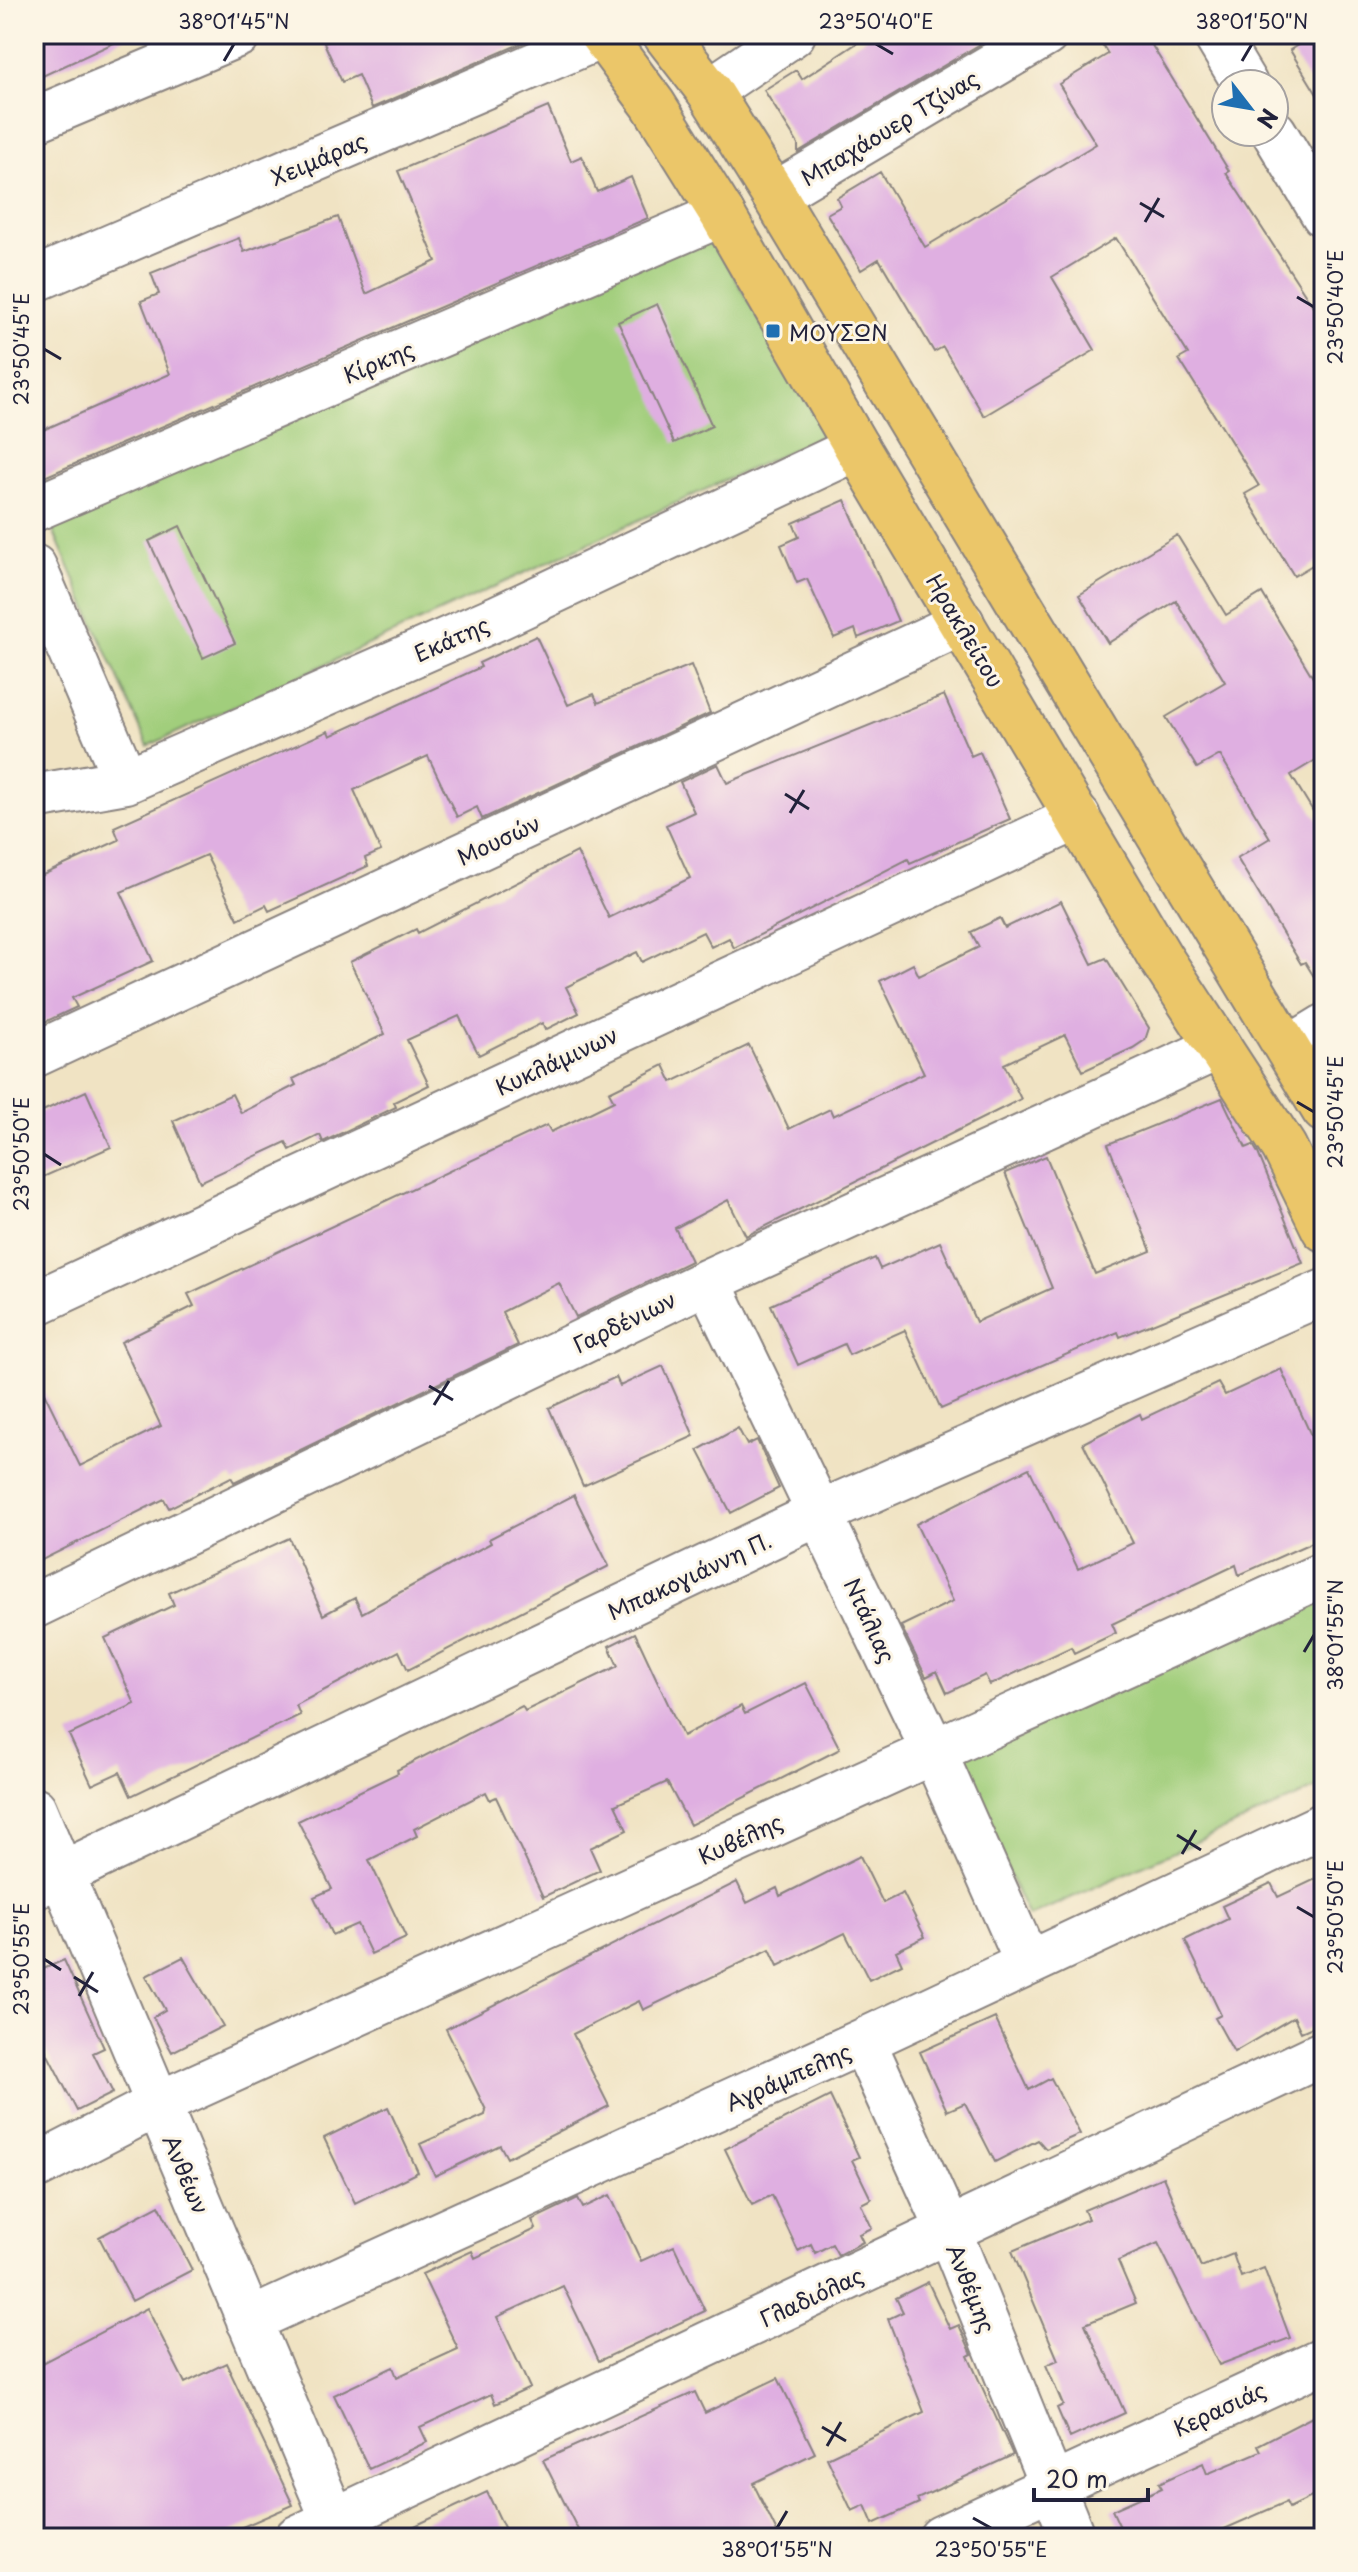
<svg xmlns="http://www.w3.org/2000/svg" width="1358" height="2572" font-family="'Playpen Sans',sans-serif">
<style>
.green{fill:#a1ce7c;stroke:#62785c;stroke-width:2}
.building{fill:#dfafe1}
.lines{fill:none;stroke-linecap:round;stroke-linejoin:round}
.minor-casing{stroke:#89827f;stroke-width:48}
.major-casing{stroke:#89827f;stroke-width:48}
.minor{stroke:#fff;stroke-width:44}
.major{stroke:#ebc669;stroke-width:44}
.ticks{fill:none;stroke:#22223b;stroke-width:3}
.poi-dot{fill:#1f6fb2;stroke:#fcf5e5;stroke-width:3}
.labels{text-anchor:middle;dominant-baseline:central;stroke-width:6;stroke-linejoin:round;paint-order:stroke}
.street-label{font-size:22px;fill:#22223b;stroke:#fcf5e5}
.poi-label{font-size:22px;fill:#22223b;stroke:#fcf5e5;text-anchor:start}
.neatline{fill:none;stroke:#22223b;stroke-width:3}
.ticks-label{font-size:20px;text-anchor:middle;fill:#22223b}
</style>
<rect width="100%" height="100%" fill="#fcf5e5"/>
<filter id="ink" filterUnits="userSpaceOnUse"><feTurbulence type="fractalNoise" baseFrequency=".0125" numOctaves="2"/><feDisplacementMap in="SourceGraphic" scale="16" xChannelSelector="R" yChannelSelector="G"/><feConvolveMatrix kernelMatrix="1 2 1 2 8 2 1 2 1" color-interpolation-filters="sRGB"/></filter>
<filter id="wash" filterUnits="userSpaceOnUse"><feTurbulence type="fractalNoise" baseFrequency=".006" numOctaves="4" result="noise"/><feDisplacementMap in="SourceGraphic" scale="32" xChannelSelector="R" yChannelSelector="G"/><feGaussianBlur stdDeviation="1.8" result="paint"/><feColorMatrix in="noise" values="0 0 0 0 0 0 0 0 0 0 0 0 0 0 0 0 0 1.4 0 .05"/><feComposite in="paint" operator="in"/></filter>
<g filter="url(#wash)">
<rect width="100%" height="100%" fill="#f0e3c3"/>
<path class="green" d="M705 226 826 434 148 746 44 510Z
M1324 1581V1785L1028 1917 954 1751Z"/>
<g id="blocks">
<path class="building" d="M34 34H133L34 80Z
M344 34H543L372 108 358 75 342 82 324 43Z
M871 34H997L798 152V144L764 90 796 70 802 79Z
M1096 34H1145L1229 171 1226 173 1324 323V558L1294 576 1245 494 1259 486 1179 359 1188 354 1116 238 1052 277 1095 350 984 416 943 347 934 352 879 259 861 270 827 214 841 206 837 198 880 172 925 247 1096 144 1059 84 1108 54Z
M1315 34H1324V106L1290 50Z
M548 107 571 161 582 156 597 192 631 177 648 218 35 481 34 434 170 374 141 301 159 294 151 273 239 238 244 252 338 217 366 294 436 261 398 171Z
M657 304 712 426 674 443 618 322Z
M845 500 898 621 858 638 855 629 834 638 807 579 797 583 781 545 799 537 793 523Z
M180 526 235 643 203 658 149 541Z
M1177 535 1226 615 1262 593 1324 696V755L1291 775 1324 829V993L1305 962 1301 964 1237 858 1270 838 1220 755 1197 768 1166 717 1225 682 1176 601 1108 643 1079 595Z
M536 636 568 705 594 694 598 703 691 665 710 713 482 819 477 807 457 817 428 756 354 790 381 851 365 858 368 866 269 911 266 905 238 919 206 855 121 892 153 961 72 998 77 1007 34 1027V879L119 840 114 827 328 731 330 736 481 667 479 663Z
M944 695 971 756 980 752 1010 819 910 863 908 859 734 948 729 938 711 947 703 932 642 962 637 952 566 987 579 1013 545 1030 542 1023 479 1055 459 1016 407 1040 429 1085 394 1102 396 1107 323 1142 320 1135 290 1150 286 1142 200 1182 173 1121 232 1094 241 1113 296 1085 293 1079 385 1034 350 962 416 929 418 933 577 852 609 918 690 878 666 825 694 812 680 782 718 764 727 783Z
M1061 901 1092 964 1106 958 1149 1028 1145 1040 1133 1048 1083 1071 1065 1035 1004 1064 1021 1099 746 1236 728 1200 675 1228 691 1261 576 1317 559 1283 502 1312 518 1345 234 1482 231 1477 169 1508 164 1499 34 1564V1372L80 1466 161 1426 121 1342 194 1306 188 1294 547 1125 551 1132 614 1101 609 1092 664 1065 672 1082 749 1045 789 1129 830 1109 833 1116 924 1073 880 981 913 964 919 976 979 947 971 932 1000 918 1005 928Z
M86 1091 111 1147 34 1181V1115Z
M1222 1098 1246 1148 1253 1145 1258 1153 1303 1263 1120 1337 1118 1332 941 1409 905 1330 849 1355 844 1344 798 1365 771 1305 875 1258 880 1269 940 1242 976 1322 1052 1288 1005 1173 1046 1156 1095 1274 1151 1251 1108 1144Z
M663 1366 694 1436 583 1486 549 1408 616 1377 620 1386Z
M1281 1369 1324 1464V1537L1239 1575 1236 1565 1112 1624 1116 1633 1074 1653 1071 1647 990 1685 985 1675 947 1693 937 1671 926 1677 901 1626 953 1601 916 1524 1029 1468 1078 1569 1133 1543 1083 1443 1140 1414 1142 1419 1218 1383 1225 1395Z
M738 1428 747 1445 757 1440 779 1488 731 1513 698 1450Z
M574 1495 609 1566 408 1670 399 1651 296 1705 300 1715 131 1796 120 1772 92 1785 69 1735 135 1704 105 1638 174 1605 169 1593 289 1538 323 1615 355 1598 362 1613 491 1543 489 1539Z
M635 1633 683 1736 741 1706 745 1714 806 1683 840 1749 690 1825 667 1782 615 1805 627 1830 590 1848 600 1870 543 1897 496 1797 490 1800 486 1792 414 1829 417 1836 369 1860 406 1938 371 1954 357 1924 332 1935 314 1897 332 1889 298 1821 398 1773 397 1770 522 1706 525 1711 618 1666 609 1646Z
M860 1856 883 1903 903 1893 925 1937 896 1951 902 1964 869 1980 845 1933 778 1966 770 1949 643 2010 639 2001 573 2034 609 2106 507 2158 500 2145 435 2176 420 2144 485 2115 486 2110 446 2029 737 1882 747 1903 777 1888 780 1896Z
M1324 1875V2022L1301 2032 1294 2017 1234 2052 1215 2018 1221 2015 1185 1940 1228 1919 1222 1906 1271 1883 1278 1897Z
M183 1957 223 2026 172 2052 153 2017 165 2010 146 1976Z
M64 1960 104 2048 93 2053 113 2093 77 2111 34 2028V1973Z
M995 2018 1029 2090 1051 2078 1080 2134 1046 2149 1038 2140 995 2162 965 2103 947 2111 920 2052Z
M830 2096 859 2157 852 2160 871 2199 861 2204 872 2228 859 2234 863 2242 838 2255 832 2244 815 2253 811 2244 798 2251 772 2195 752 2205 725 2149Z
M388 2107 418 2172 355 2203 324 2138Z
M1163 2177 1201 2267 1233 2254 1241 2277 1264 2268 1290 2338 1219 2365 1158 2243 1118 2261 1136 2303 1085 2324 1125 2413 1070 2438 1057 2408 1063 2405 1046 2365 1058 2360 1012 2251 1088 2219 1084 2210Z
M610 2195 641 2261 674 2246 705 2311 599 2361 563 2286 497 2317 530 2388 495 2404 491 2394 420 2427 427 2442 369 2469 334 2395 393 2367 397 2377 458 2349 422 2274 472 2251 475 2258 536 2229 532 2220 578 2198 583 2208Z
M159 2205 192 2270 132 2301 99 2237Z
M928 2282 950 2329 959 2325 972 2354 968 2356 1013 2455 917 2499 919 2503 873 2524 865 2505 852 2511 827 2458 924 2412 888 2319 903 2312 896 2298Z
M147 2308 185 2383 226 2363 293 2505 217 2538H34V2367Z
M778 2378 815 2453 753 2483 780 2538H582L543 2460 695 2392 705 2413Z
M1324 2411V2491L1289 2508 1286 2502 1204 2538H1125L1112 2510 1162 2488 1159 2483 1203 2463 1207 2474 1261 2451 1258 2445Z
M487 2492 509 2538H389Z"/>
</g>
</g>
<g filter="url(#ink)">
<use href="#blocks" fill-opacity="0" stroke="#89827f" stroke-width="2"/>
<g class="lines">
<defs>
<path id="minor" d="M1215 34 1245 84
M709 91 793 34
M34 120 239 34
M1274 132 1324 215
M774 195 1046 34
M34 280 602 36
M34 509 722 214
M34 567 126 781
M34 797 126 781 499 617 857 448
M1288 1049 1324 1027
M34 1055 962 623
M708 1281 933 1750 1027 1962
M34 1304 1078 817
M34 1606 708 1281 1219 1047
M34 1809 341 2538
M34 1887 820 1513 1324 1292
M863 2041 949 2231 1073 2538
M34 2168 158 2104 1324 1574
M249 2321 863 2041 1324 1825
M297 2538 1324 2053
M941 2538 1324 2360"/>
<path id="major" d="M601 34 653 104 722 214 857 448 1160 957 1284 1147 1324 1229
M665 34 709 91 774 195 1324 1110"/>
</defs>
<use href="#minor" class="minor-casing"/>
<use href="#major" class="major-casing"/>
<use href="#minor" class="minor"/>
<use href="#major" class="major"/>
</g>
</g>
<path class="ticks" d="M876 44 893 54M224 61 234 44M1242 61 1252 44M1140 203 1164 217M1145 222 1159 198M1297 297 1314 307M44 349 61 359M785 794 809 809M790 813 804 790M1297 1102 1314 1112M44 1154 61 1165M429 1386 453 1400M434 1405 449 1381M1304 1652 1314 1635M1177 1835 1201 1850M1182 1854 1196 1830M1297 1907 1314 1917M44 1959 61 1970M74 1977 98 1992M79 1996 93 1972M822 2427 846 2441M827 2446 841 2422M973 2518 991 2528M777 2528 787 2511"/>
<rect class="poi-dot" x="765" y="323" width="16" height="16" rx="4"/>
<g class="labels">
<g class="street-label">
<text transform="translate(889 127) rotate(-31)">Μπαχάουερ Τζίνας</text>
<text transform="translate(318 158) rotate(-23)">Χειμάρας</text>
<text transform="translate(378 361) rotate(-23)">Κίρκης</text>
<text transform="translate(966 630) rotate(59)">Ηρακλείτου</text>
<text transform="translate(451 638) rotate(-24)">Εκάτης</text>
<text transform="translate(498 839) rotate(-25)">Μουσών</text>
<text transform="translate(556 1060) rotate(-25)">Κυκλάμινων</text>
<text transform="translate(624 1321) rotate(-26)">Γαρδένιων</text>
<text transform="translate(689 1575) rotate(-25)">Μπακογιάννη Π.</text>
<text transform="translate(871 1620) rotate(65)">Ντάλιας</text>
<text transform="translate(740 1838) rotate(-25)">Κυβέλης</text>
<text transform="translate(788 2076) rotate(-24)">Αγράμπελης</text>
<text transform="translate(187 2174) rotate(67)">Ανθέων</text>
<text transform="translate(972 2288) rotate(68)">Ανθέμης</text>
<text transform="translate(811 2296) rotate(-25)">Γλαδιόλας</text>
<text transform="translate(1219 2408) rotate(-25)">Κερασιάς</text>
</g>
<g class="poi-label">
<text x="789" y="331">ΜΟΥΣΩΝ</text>
</g>
</g>
<rect width="1358" height="2572" fill="none" stroke="#fcf5e5" stroke-width="88"/>
<g transform="translate(1250 108) rotate(121)"><circle r="38" fill="#fcf5e5" stroke="#a5a1a1" stroke-width="2"/>
<path d="M0-6L14 30L0 20L-14 30Z" fill="#1f6fb2"/>
<text y="-12" font-size="22" font-weight="bold" text-anchor="middle" fill="#22223b">N</text>
</g>
<path d="M1034 2488v12h114v-12" fill="none" stroke="#22223b" stroke-width="4"/>
<text x="1046" y="2488" font-size="24" fill="#22223b" stroke="#fcf5e5" stroke-width="6" paint-order="stroke">20 m</text>
<rect x="44" y="44" width="1270" height="2484" class="neatline"/>
<g class="ticks-label">
<text x="234" y="29">38°01'45"N</text>
<text x="876" y="29">23°50'40"E</text>
<text x="1252" y="29">38°01'50"N</text>
<text transform="translate(1336 307) rotate(-90)" y="7">23°50'40"E</text>
<text transform="translate(22 349) rotate(-90)" y="7">23°50'45"E</text>
<text transform="translate(1336 1112) rotate(-90)" y="7">23°50'45"E</text>
<text transform="translate(22 1154) rotate(-90)" y="7">23°50'50"E</text>
<text transform="translate(1336 1635) rotate(-90)" y="7">38°01'55"N</text>
<text transform="translate(1336 1917) rotate(-90)" y="7">23°50'50"E</text>
<text transform="translate(22 1959) rotate(-90)" y="7">23°50'55"E</text>
<text x="777" y="2557">38°01'55"N</text>
<text x="991" y="2557">23°50'55"E</text>
</g>
</svg>
